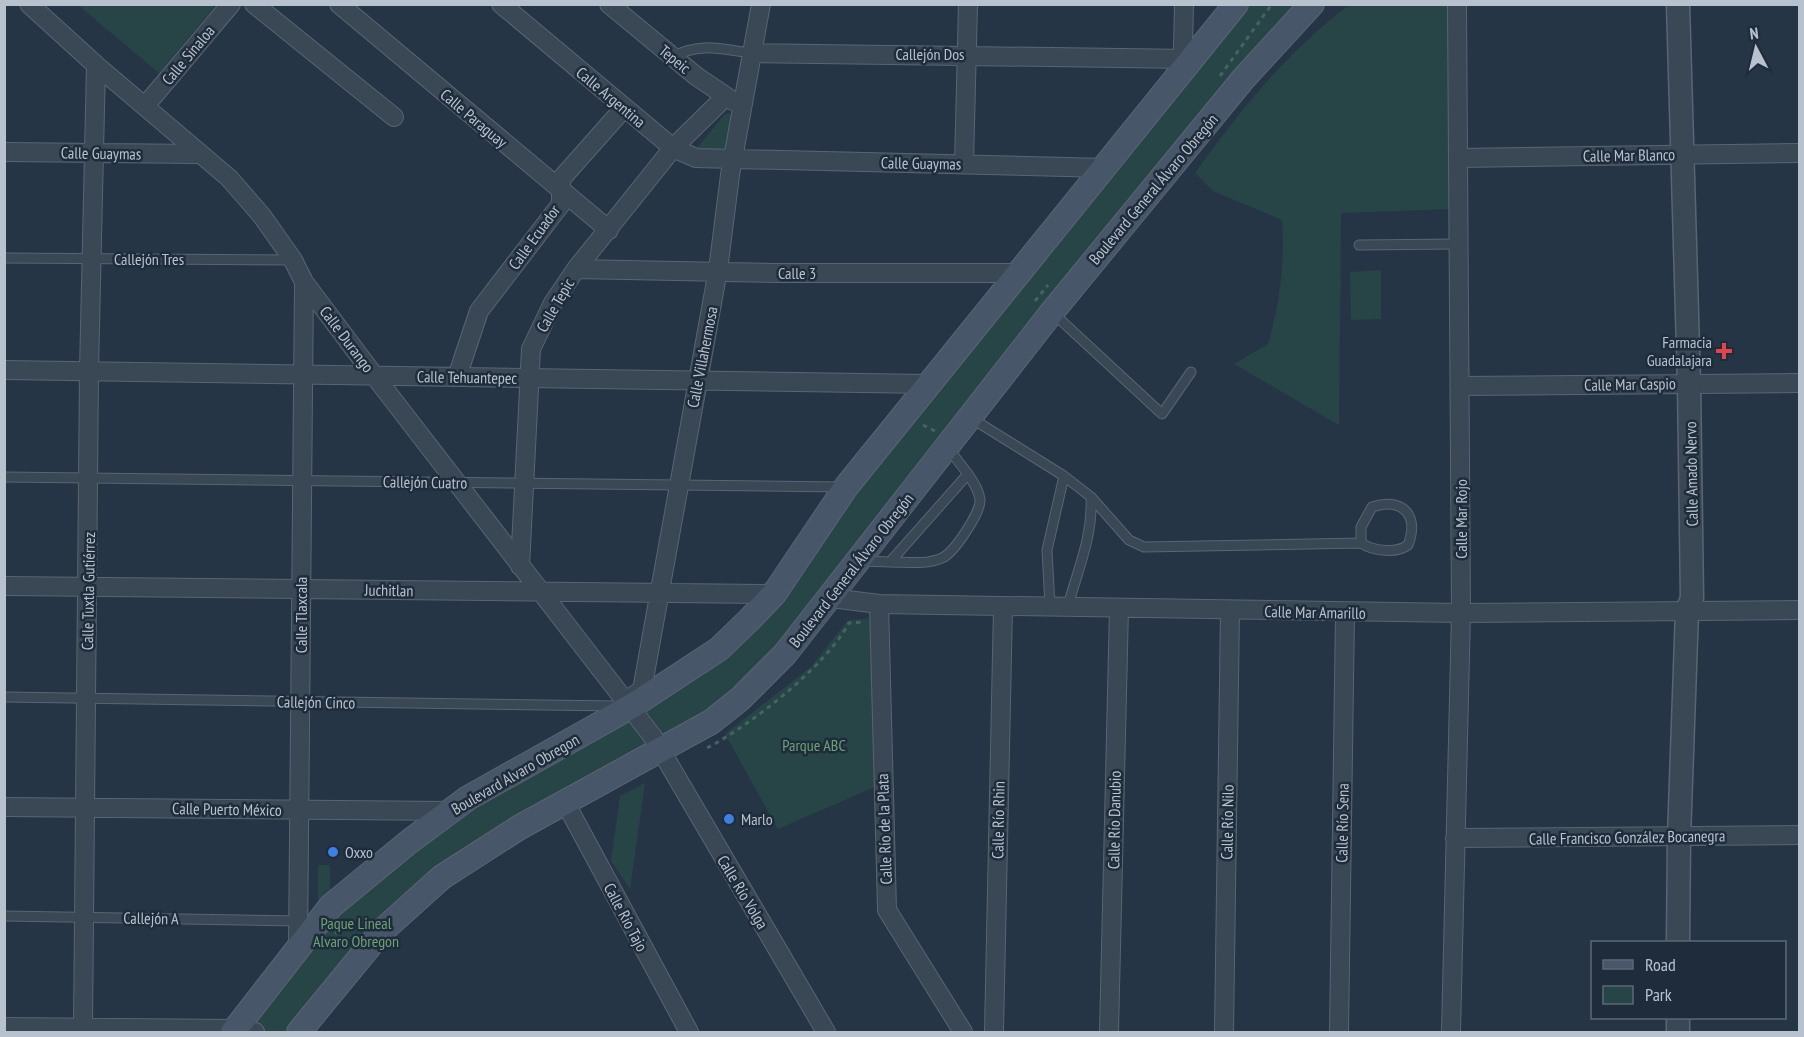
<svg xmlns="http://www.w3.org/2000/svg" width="1804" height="1037" font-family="'PT Sans Narrow',sans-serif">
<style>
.green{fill:#274547}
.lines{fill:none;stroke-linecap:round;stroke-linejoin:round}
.service-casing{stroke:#596573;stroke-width:11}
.minor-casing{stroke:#596573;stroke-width:20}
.tertiary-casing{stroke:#596573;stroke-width:25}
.secondary-casing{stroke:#596573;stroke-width:26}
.path{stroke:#466263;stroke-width:3;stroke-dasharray:4.5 4.5;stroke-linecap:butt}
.service{stroke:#3a4755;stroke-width:9}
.minor{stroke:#3a4755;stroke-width:18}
.tertiary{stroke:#3a4755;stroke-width:22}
.secondary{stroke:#485669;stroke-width:24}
.health-dot{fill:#e0444e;stroke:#1f2c3b;stroke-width:2}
.shop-dot{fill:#3f7fe0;stroke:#1f2c3b;stroke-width:2}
.labels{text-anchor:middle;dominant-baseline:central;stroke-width:5;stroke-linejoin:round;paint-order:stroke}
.street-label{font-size:16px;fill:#b8c2cf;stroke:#1f2c3b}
.poi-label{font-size:16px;fill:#b8c2cf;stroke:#1f2c3b;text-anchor:start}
.park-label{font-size:16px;fill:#6da176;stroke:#1f2c3b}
</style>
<rect width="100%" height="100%" fill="#253546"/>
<path class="green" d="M78 5H216L159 73Z
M1249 5H1313L1254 65 795 655 478 861 408 917 307 1032H243L364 881 761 617 954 368Z
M1349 5H1449L1450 209 1341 213 1339 425 1234 364 1268 344C1280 302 1285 264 1282 220L1213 191 1195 173C1239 111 1288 51 1349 5Z
M729 113 734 116 730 153 698 151 697 148 724 115Z
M1381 270V319L1351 320 1350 272Z
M875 618 879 785 778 829 725 734 811 667 848 620Z
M645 783 630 889 611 861 620 796Z
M318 865H330V898L318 902Z"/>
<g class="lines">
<defs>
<path id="service" d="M672 57C700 42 720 49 751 53
M1359 245 1458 244
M4 258 293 260
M1053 313 1162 414 1191 372
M971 418 1064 476 1091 497C1093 536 1078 569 1068 606
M4 477 842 487
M1091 497 1129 540 1144 547 1361 543C1373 551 1396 554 1408 545 1420 514 1401 497 1372 507L1361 527V543
M862 561 890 562 968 474 948 448
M890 562C908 562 926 565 942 558 954 553 981 512 980 500 979 490 973 482 968 474
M1050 606 1047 550 1064 476
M4 697 617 706
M4 916 298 921"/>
<path id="minor" d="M29 4 96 65 229 178 262 216 293 260 304 282 373 374 653 737 826 1032
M254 4 394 117
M339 4 609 230
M501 4 673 148 696 158 1107 168
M609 4 696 76 733 101
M1184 4 1183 47 1191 59
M751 53 1191 59
M145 106 231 4
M4 152 198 154
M1459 158 1800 153
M964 164 968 4
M576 269 776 273H1018
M4 370 929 384
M457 377 479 311 561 204V179L624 108
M1460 386 1800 383
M520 566 531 349 553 303 576 269 673 148 724 98
M4 586 774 594
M831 598 879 604 1461 613 1800 610
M879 604 887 910 963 1032
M627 700 642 690 718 270 730 175 761 4
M565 802 689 1032
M4 807 450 811
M1455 838 1800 835
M298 948 304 282
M4 1027 236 1029 255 1032
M83 1028 89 371 96 65
M994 1032 1003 607
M1109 1032 1119 608
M1224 1032 1230 611
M1339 1032 1345 613
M1451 1032 1461 613 1457 4"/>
<path id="tertiary" d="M1678 942 1679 837 1687 611 1692 598 1689 383 1678 4
M1678 1032V1018"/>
<path id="secondary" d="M233 1032 331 906 410 841 468 798 632 706 719 649 749 620 774 594 846 487 1236 4
M299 1032 382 931 442 877 520 827 711 722 740 699 785 654 1052 312 1244 78 1312 4"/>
</defs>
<use href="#service" class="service-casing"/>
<use href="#minor" class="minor-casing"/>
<use href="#tertiary" class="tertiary-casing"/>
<use href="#secondary" class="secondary-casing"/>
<path class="path" d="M1220 76 1272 4
M1035 301 1048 285
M923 425 935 431
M707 748C751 725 825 667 849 623L865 622
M337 930 336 935 344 948"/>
<use href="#service" class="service"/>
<use href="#minor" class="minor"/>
<use href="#tertiary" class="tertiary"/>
<use href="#secondary" class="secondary"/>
</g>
<path class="health-dot" d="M1721 342h6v6h6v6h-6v6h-6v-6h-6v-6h6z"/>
<g class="shop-dot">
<circle cx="729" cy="819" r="6"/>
<circle cx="333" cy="852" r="6"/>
</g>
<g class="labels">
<g class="street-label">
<text x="930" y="54">Callejón Dos</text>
<text transform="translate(188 55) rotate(-50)">Calle Sinaloa</text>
<text transform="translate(675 59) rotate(39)">Tepeic</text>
<text transform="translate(611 97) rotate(40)">Calle Argentina</text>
<text transform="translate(474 118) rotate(40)">Calle Paraguay</text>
<text transform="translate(101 153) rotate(1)">Calle Guaymas</text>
<text transform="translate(1629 155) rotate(-1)">Calle Mar Blanco</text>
<text transform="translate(921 163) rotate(1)">Calle Guaymas</text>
<text transform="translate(1153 189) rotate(-50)">Boulevard General Álvaro Obregón</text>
<text transform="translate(534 237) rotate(-54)">Calle Ecuador</text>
<text x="149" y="259">Callejón Tres</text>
<text x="797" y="273">Calle 3</text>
<text transform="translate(555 305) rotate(-60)">Calle Tepic</text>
<text transform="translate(347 339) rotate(53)">Calle Durango</text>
<text transform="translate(702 357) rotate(-79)">Calle Villahermosa</text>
<text transform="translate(467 377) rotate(1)">Calle Tehuantepec</text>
<text transform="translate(1630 384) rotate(-1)">Calle Mar Caspio</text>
<text transform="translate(1691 474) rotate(-91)">Calle Amado Nervo</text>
<text transform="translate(425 482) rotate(1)">Callejón Cuatro</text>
<text transform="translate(1461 519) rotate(-90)">Calle Mar Rojo</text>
<text transform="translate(851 570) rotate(-52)">Boulevard General Álvaro Obregón</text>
<text transform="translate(389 590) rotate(1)">Juchitlan</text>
<text transform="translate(88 591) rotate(-89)">Calle Tuxtla Gutiérrez</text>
<text transform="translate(1315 612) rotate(1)">Calle Mar Amarillo</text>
<text transform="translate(301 615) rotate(-90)">Calle Tlaxcala</text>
<text transform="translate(316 702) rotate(1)">Callejón Cinco</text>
<text transform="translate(515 774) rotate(-30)">Boulevard Alvaro Obregon</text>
<text transform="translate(227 809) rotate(1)">Calle Puerto México</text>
<text transform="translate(998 820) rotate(-89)">Calle Río Rhin</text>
<text transform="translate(1114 820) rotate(-89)">Calle Río Danubio</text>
<text transform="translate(1227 822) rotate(-89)">Calle Río Nilo</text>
<text transform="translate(1342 823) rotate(-89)">Calle Río Sena</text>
<text transform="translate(884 829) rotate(-92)">Calle Río de la Plata</text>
<text transform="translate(1627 837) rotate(-1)">Calle Francisco González Bocanegra</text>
<text transform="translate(743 892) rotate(59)">Calle Río Volga</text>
<text transform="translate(626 917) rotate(62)">Calle Río Tajo</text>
<text transform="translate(151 918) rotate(1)">Callejón A</text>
</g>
<g class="poi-label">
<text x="1712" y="342" text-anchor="end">Farmacia<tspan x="1712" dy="18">Guadalajara</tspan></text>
<text x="741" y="819">Marlo</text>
<text x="345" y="852">Oxxo</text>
</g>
<g class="park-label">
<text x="814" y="745">Parque ABC</text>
<text x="356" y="923">Paque Lineal<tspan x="356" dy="18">Alvaro Obregon</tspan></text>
</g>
</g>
<rect width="1804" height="1037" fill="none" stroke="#b8c2cf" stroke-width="12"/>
<rect x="1591" y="941" width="195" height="78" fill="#1f2c3b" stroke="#5c6876" stroke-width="1.5"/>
<rect x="1603" y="960" width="30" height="9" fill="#485669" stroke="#5c6876" stroke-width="1.5"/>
<text x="1645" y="971" font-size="18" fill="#b8c2cf">Road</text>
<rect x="1603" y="986" width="30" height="18" fill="#274547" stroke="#5c6876" stroke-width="1.5"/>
<text x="1645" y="1001" font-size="18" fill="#b8c2cf">Park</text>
<g transform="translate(1756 48) rotate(353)" stroke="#1f2c3b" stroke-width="4.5" paint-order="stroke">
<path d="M0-4.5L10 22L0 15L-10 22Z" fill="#b8c2cf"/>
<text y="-9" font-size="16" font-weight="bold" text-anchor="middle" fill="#b8c2cf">N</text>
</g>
</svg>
